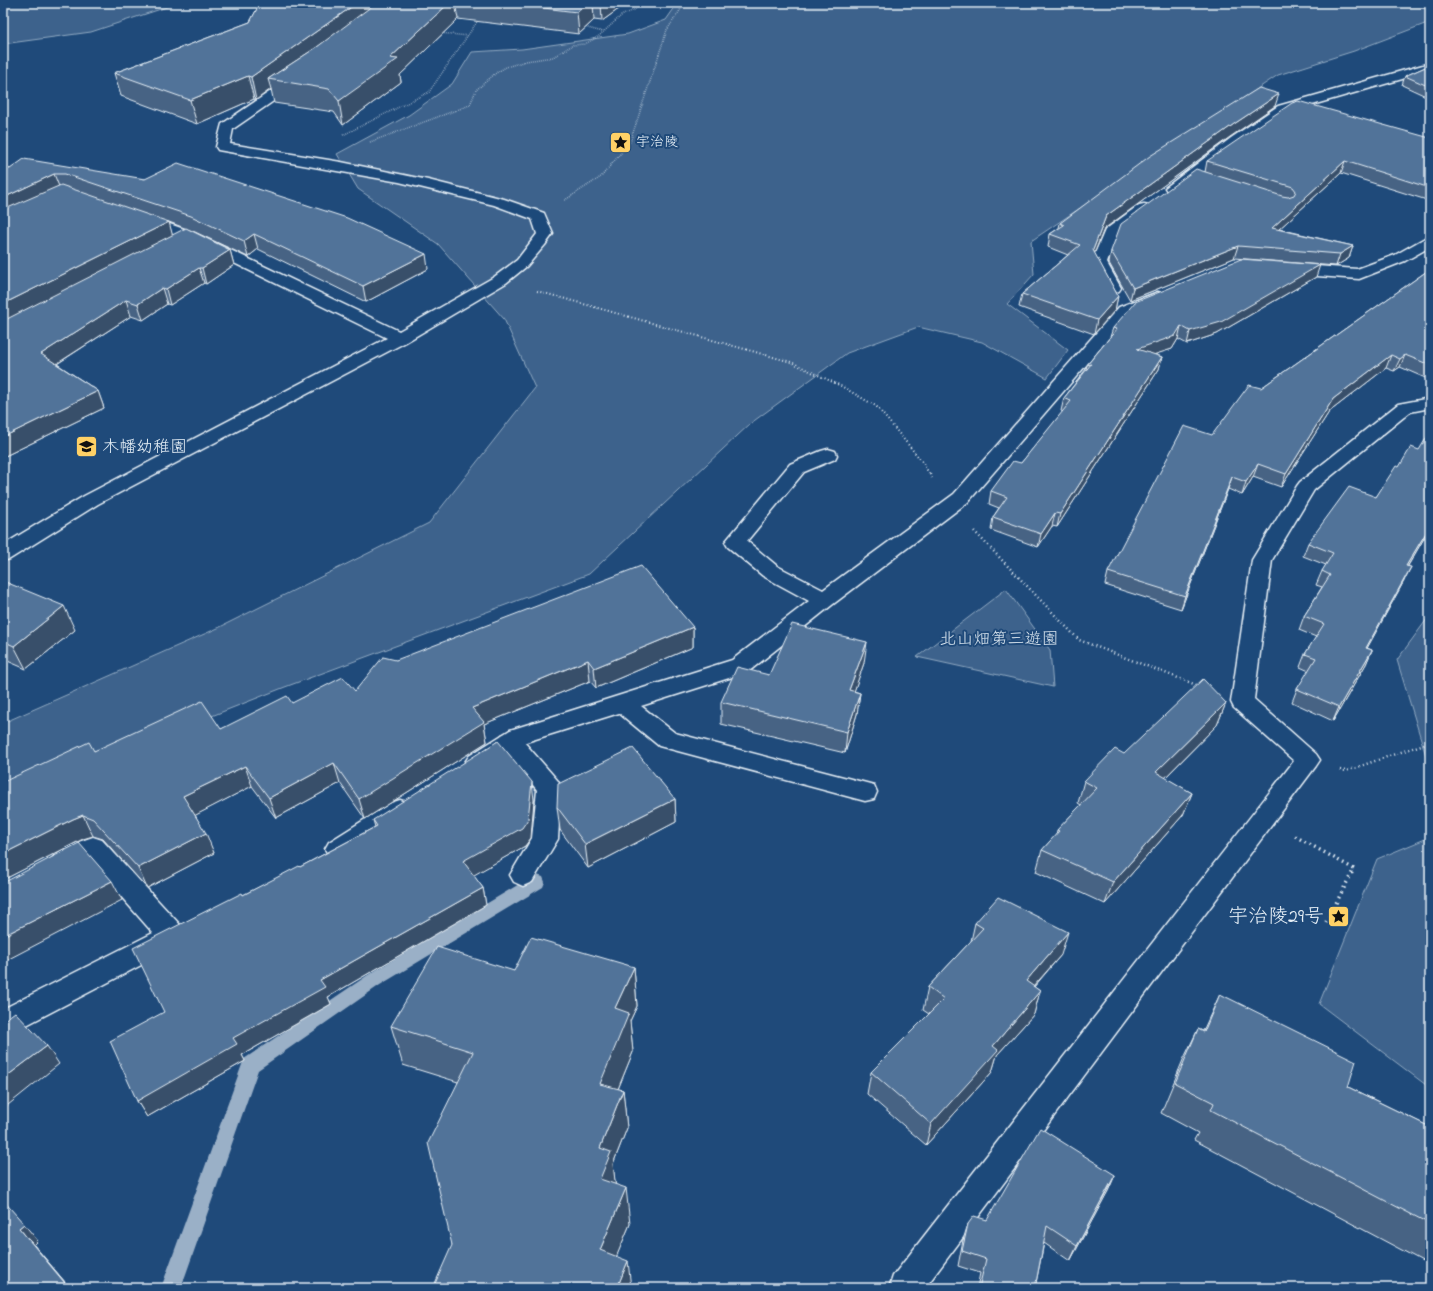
<svg xmlns="http://www.w3.org/2000/svg" width="1433" height="1291" font-family="'Indie Flower','Klee One',sans-serif">
<style>
.green{fill:#3c628c;stroke:#92aac2}
.lines{fill:none;stroke-linecap:round;stroke-linejoin:round}
.stream{fill:#9ab0c7;fill-rule:evenodd}
.service-casing{stroke:#e8f1f8;stroke-width:3}
.minor-casing{stroke:#e8f1f8;stroke-width:3}
.path-far3{stroke:#e8f1f8;stroke-width:1.5;stroke-dasharray:0.5 1.5;stroke-linecap:butt}
.path-far2{stroke:#e8f1f8;stroke-width:2;stroke-dasharray:1 2.5;stroke-linecap:butt}
.path-far1{stroke:#e8f1f8;stroke-width:2.5;stroke-dasharray:1 3;stroke-linecap:butt}
.path{stroke:#e8f1f8;stroke-width:3.5;stroke-dasharray:1.5 4;stroke-linecap:butt}
.service{fill:#1f4a7a;fill-rule:evenodd}
.minor{fill:#1f4a7a;fill-rule:evenodd}
.wall{fill:#466384;stroke:#e8f1f8}
.shaded-wall{fill:#39506b;stroke:#e8f1f8}
.building{fill:#517399;stroke:#e8f1f8}
.labels{text-anchor:middle;dominant-baseline:central;stroke-width:4;stroke-linejoin:round;paint-order:stroke}
.far-poi-label{font-size:14px;fill:#e8f1f8;stroke:#1f4a7a;text-anchor:start}
.poi-label{font-size:17px;fill:#e8f1f8;stroke:#1f4a7a;text-anchor:start}
.park-label{font-size:17px;fill:#d7e3ed;stroke:#1f4a7a}
.near-poi-label{font-size:20px;fill:#e8f1f8;stroke:#1f4a7a;text-anchor:end}
</style>
<rect width="100%" height="100%" fill="#1f4a7a"/>
<filter id="ink" filterUnits="userSpaceOnUse"><feTurbulence type="fractalNoise" baseFrequency=".025" numOctaves="2"/><feDisplacementMap in="SourceGraphic" scale="8" xChannelSelector="R" yChannelSelector="G"/><feConvolveMatrix kernelMatrix="1 2 1 2 8 2 1 2 1" color-interpolation-filters="sRGB"/></filter>
<g filter="url(#ink)">
<path class="green" d="M3 3H179L91 32 3 44Z
M678 3H1430V22L1354 51 1278 75 1031 241 1034 274 1007 304 1068 350 1047 378 982 342 918 327 847 353 751 423 589 574 285 687 108 757 3 802V723L218 628 429 523 535 388 504 319 438 244 358 189 337 154 409 115 452 84 472 52 522 49 628 34 666 20Z
M1006 589 1050 650 1053 687 917 657Z
M1430 615V769L1397 660Z
M1430 837V1088L1319 1004 1377 859Z"/>
<g class="lines">
<path class="stream" d="M537 875 543 877 545 882 543 887 380 985 258 1070 181 1288H161L244 1059 368 975 531 877Z"/>
<defs>
<path id="service" d="M510 732 518 735 558 781 561 788 558 839 532 882 523 886 514 882 510 875 532 838 537 790 498 741 502 735Z"/>
<path id="minor" d="M1430 63V71L1288 112 1177 191 1172 192 1167 191 1165 188 1231 138 1278 106Z
M297 75 301 76 303 79 301 82 233 129 230 144 341 162 428 180 504 199 544 213 553 234 545 245 527 266 506 283 406 342 98 504 10 559 3 561V545L84 496 387 338 185 239 137 222 135 219 137 216 142 215 147 216 195 233 399 331 494 277 517 260 537 234 532 219 494 205 399 182 218 150 216 147 222 124 293 76Z
M1144 204 1149 205 1151 208 1149 211 1117 235 1107 263 1121 288 1119 291 1113 293 1107 291 1091 263 1105 230 1139 205Z
M1430 236V247L1405 261 1359 279 1289 274 1283 272 1281 269 1283 266 1289 264 1357 269 1395 255 1425 238Z
M1158 292 1164 294 1166 297 1164 300 1131 313 968 502 832 605 748 672 641 706 675 733 874 785 877 792 874 799 865 801 659 746 619 713 526 742 485 768 477 771 469 768 465 762 469 756 510 730 732 660 809 601 763 576 728 547 725 542 790 464 821 451 828 449 835 451 837 455 835 459 804 472 747 541 777 566 823 590 954 494 1119 307Z
M1430 398V408L1410 412 1314 490 1272 560 1254 699 1316 754 1320 760 1316 766 925 1288H889L893 1276 1294 761 1234 708 1231 702 1252 560 1297 486 1300 482 1398 404Z
M400 800 409 803 412 810 409 817 347 856 338 859 329 856 325 849 329 842 391 803Z
M93 837 102 840 183 928 186 936 183 944 172 947V949L13 1032 3 1036V1009L153 933 90 861 61 874 52 871 48 864C55 850 78 842 93 837Z"/>
</defs>
<use href="#service" class="service-casing"/>
<use href="#minor" class="minor-casing"/>
<path class="path-far3" d="M584 27 603 32
M440 33 468 36
M343 135 429 92 479 19
M370 142 470 105 476 90 496 73 506 67 526 61 553 57 573 45 585 44 599 36 621 16 634 10 642 3
M565 200 601 177 630 142 667 30 685 3"/>
<path class="path-far2" d="M537 291 791 362 839 385 876 406 921 460 930 475"/>
<path class="path-far1" d="M930 474 932 478
M974 531 1079 640 1199 686
M1340 770 1346 771 1430 742"/>
<path class="path" d="M1295 836 1354 869 1326 922"/>
<use href="#service" class="service"/>
<use href="#minor" class="minor"/>
</g>
<path class="wall" d="M260 3H627L602 21 594 20 579 34 458 19 400 75 401 82 343 125 334 112 274 103 271 89 256 100 254 99 197 124 121 96 114 73 250 22Z
M1430 65V98L1402 85 1405 76Z
M1275 106 1230 137 1104 229 1094 253 1118 296 1115 310 1094 334 1019 307 1022 294 1068 255 1048 247 1050 234 1059 228 1060 223Z
M1430 138V201L1341 173 1279 229 1353 246 1349 258 1336 266 1234 258 1130 300 1109 263 1111 251 1205 172 1207 161Z
M3 168 10 169 145 179 428 269 366 302 258 249 248 257 195 232 169 222 172 235 230 250 234 265 206 284 204 283 170 305 167 304 143 320 131 316 57 364 98 391 104 408 3 457Z
M1430 269V380L1400 367 1394 371 1386 368 1329 412 1281 487 1253 477 1242 495 1228 489 1181 609 1105 585 1108 572 1212 435 1261 388Z
M1316 277 1217 334 1187 344 1178 339 1172 349 1154 354 1162 357 1159 369 1057 527 1052 526 1038 547 991 530 993 517 999 508 989 504 991 491 1021 463 1063 412 1061 411 1064 398 1086 369 1087 365 1110 337 1113 328Z
M1419 450 1430 528 1408 566 1404 581 1367 648 1372 650 1366 664 1333 721 1292 702 1297 689 1309 671 1300 667 1305 654 1316 637 1299 630 1304 616 1322 587 1316 585 1322 571 1326 565 1303 556 1308 543 1376 497 1399 467Z
M3 581 75 630 26 669 3 659Z
M693 627V647L596 688 590 681 484 724 487 742 365 819 340 783 276 818 252 786 195 815 214 853 147 888 103 839 93 836 83 839 3 880 94 751 221 729 292 703 355 691 396 660Z
M864 663 854 691 860 693 857 714 845 753 721 724V702L769 675Z
M1226 703 1217 725 1165 778 1192 793 1183 815 1105 904 1036 872 1042 850 1056 835 1057 830 1081 805 1078 803 1084 781 1124 754Z
M675 799 676 822 588 868 560 830 557 807Z
M534 800 531 838 525 846 473 875 483 888 486 905 328 997 331 1004 242 1055 245 1061 147 1117 137 1101 164 1012 243 895 300 867 375 827 373 820Z
M975 923 1061 955 1034 987 1040 991 1034 1014 997 1055 992 1072 926 1145 867 1094 871 1072 929 1014 923 1010 928 987 971 941Z
M634 967 637 1006 630 1021 633 1052 618 1089 623 1090 627 1128 613 1164 615 1184 630 1224 616 1257 452 1245 458 1082 403 1065 391 1026 514 971Z
M1220 994 1348 1087 1430 1127V1265L1194 1140 1198 1133 1161 1113 1183 1060 1198 1029 1203 1031Z
M1115 1175 1108 1191 1070 1261 1044 1243 1035 1288H977L980 1273 958 1266 963 1240 968 1224 987 1220Z"/>
<path class="shaded-wall" d="M357 3H385L268 79 271 89 256 100 251 77Z
M449 3H455L458 19 400 75 401 82 343 125 339 101 390 58Z
M588 3H593L594 20 579 34 577 12Z
M601 3H627L602 21Z
M248 76 254 99 197 124 190 100Z
M1279 94 1275 106 1230 137 1104 229 1090 264 1093 250 1106 216 1234 124Z
M1345 161 1341 173 1268 239 1272 228Z
M54 174 60 189 3 215V198Z
M169 222 173 237 3 323V304Z
M254 234 258 249 248 257 244 241Z
M1238 246 1234 258 1130 300 1133 288Z
M1353 246 1349 258 1336 266 1340 254Z
M230 250 234 265 206 284 202 268Z
M426 254 428 269 366 302 363 286Z
M1320 265 1316 277 1217 334 1187 344 1190 331Z
M199 268 204 283 170 305 166 289Z
M162 288 167 304 143 320 138 304Z
M1118 296 1115 310 1094 334 1097 320Z
M126 300 131 316 47 370 41 354Z
M1181 326 1178 339 1172 349 1134 361 1137 349Z
M1391 355 1386 368 1329 412 1281 487 1286 474 1333 399Z
M1405 355 1400 367 1394 371 1400 359Z
M1162 357 1159 369 1057 527 1060 514Z
M98 391 104 408 3 457V437Z
M1258 464 1253 477 1242 495 1246 482Z
M1232 477 1228 489 1181 609 1185 596Z
M1055 513 1052 526 1038 547 1041 534Z
M1430 526V528L1400 579 1406 566Z
M1411 567 1404 581 1360 661 1366 648Z
M64 606 75 630 26 669 14 646Z
M693 627V647L596 688 594 668Z
M867 642 864 663 847 712 849 690Z
M1372 650 1366 664 1333 721 1339 707Z
M588 660 590 681 484 724 487 742 365 819 359 799 472 708Z
M860 693 857 714 845 753 847 732Z
M1226 703 1217 725 1148 795 1156 772Z
M334 763 340 783 276 818 269 798Z
M245 766 252 786 192 817 183 796Z
M532 782 534 800 531 838 525 846 467 879 463 861Z
M1192 793 1183 815 1105 904 1113 882Z
M675 799 676 822 588 868 585 844Z
M83 815 93 836 83 839 3 880V854L73 819Z
M206 833 214 853 147 888 138 868Z
M112 881 122 900 3 962V936Z
M483 888 486 905 328 997 331 1004 242 1055 245 1061 147 1117 137 1101 320 980Z
M1068 932 1061 955 1019 1003 1026 981Z
M634 967 637 1006 630 1021 633 1052 605 1121 600 1084 615 1008Z
M1040 991 1034 1014 997 1055 992 1072 926 1145 931 1124 993 1046Z
M47 1046 59 1064 3 1109V1079Z
M623 1090 627 1128 613 1164 616 1189 600 1179V1148Z
M1115 1175 1108 1191 1070 1261 1077 1246Z
M626 1188 630 1224 605 1284 600 1250Z
M24 1224 38 1241 34 1245 70 1288 19 1228Z
M628 1261 631 1288H617Z"/>
<path class="building" d="M260 3H357L251 77 248 76 190 100 114 73 250 22Z
M376 3H449L390 58 398 59 339 101 329 89 268 79 317 47Z
M502 3H588L577 12Z
M1430 65V87L1405 76Z
M1259 88 1279 94 1234 124 1106 216 1093 250 1118 296 1097 320 1022 294 1080 245 1050 234 1064 225 1060 223 1150 156Z
M1298 101 1430 138V188L1345 161 1272 228 1353 246 1340 254 1238 246 1133 288 1111 251 1121 224 1196 169 1282 196 1288 197 1294 195 1296 191 1293 187 1207 161 1292 103Z
M24 159 145 179 178 163 347 218 426 254 363 286 254 234 244 241 191 216 65 174H54L3 198V168L10 169Z
M61 185 169 222 3 304V210Z
M186 228 230 250 202 268H199L166 289 162 288 138 304 126 300 41 354 98 391 3 437V321Z
M1241 259 1320 265 1221 322 1190 331 1181 326 1175 336 1137 349 1162 357 1060 514 1055 513 1041 534 993 517 1007 497 991 491 1013 461 1021 463 1071 401 1064 398 1091 364 1087 365 1117 329 1113 328 1135 302Z
M1430 269V365L1405 355 1400 359 1391 355 1333 399 1286 474 1258 464 1246 482 1232 477 1185 596 1108 572 1184 426 1212 435 1249 385 1261 388Z
M1430 432V526L1406 566 1411 567 1366 648 1372 650 1339 707 1297 689 1316 658 1305 654 1324 624 1304 616 1330 575 1322 571 1333 553 1308 543 1349 487 1376 497 1396 466 1399 467 1411 447 1419 450Z
M641 566 693 627 594 668 588 660 472 708 484 722 359 799 334 763 269 798 245 766 183 796 206 833 138 868 93 819 83 815 73 819 3 854V782L89 742 94 751 202 701 221 729 287 696 292 703 343 677 355 691 383 657 396 660Z
M3 581 64 606 14 646 3 641Z
M792 624 867 642 849 690 860 693 847 732 721 702 737 667 769 675Z
M1203 679 1226 703 1156 772 1192 793 1113 882 1042 850 1059 831 1057 830 1097 788 1084 781 1115 749 1124 754Z
M498 741 532 782 528 819 522 828 463 861 483 888 320 980 325 987 233 1038 237 1044 137 1101 110 1041 164 1012 133 948 242 893 243 895 299 866 300 867 377 826 373 820Z
M633 748 675 799 585 844 557 807 558 784Z
M79 843 112 881 3 936V883Z
M998 897 1068 932 1026 981 1040 991 993 1046 998 1050 931 1124 871 1072 944 999 928 987 983 928 975 923Z
M531 937 634 967 615 1008 629 1013 600 1084 623 1090 600 1148 611 1152 600 1179 626 1188 600 1250 628 1261 617 1288H433L452 1245 428 1143 473 1052 391 1026 437 947 514 971Z
M1220 994 1356 1061 1348 1087 1430 1127V1224L1211 1110 1214 1103 1175 1083 1198 1029 1204 1032Z
M15 1012 47 1046 3 1079V1021Z
M1040 1128 1115 1175 1077 1246 1047 1226 1035 1288H979L986 1259 962 1251 968 1224 974 1216 987 1220Z
M3 1200 24 1224 19 1228 69 1288H3Z"/>
</g>
<defs>
<symbol id="sight-square" viewBox="-11 -11 22 22"><rect x="-9" y="-9" width="18" height="18" rx="4" fill="#ffd166" stroke="#1f4a7a"/><path d="M0-6L1.8-2.2L6-1.7L2.9 1.2L3.7 5.4L0 3.3L-3.7 5.4L-2.9 1.2L-6-1.7L-1.8-2.2Z" fill="#111"/></symbol>
<symbol id="school-square" viewBox="-11 -11 22 22"><rect x="-9" y="-9" width="18" height="18" rx="4" fill="#ffd166" stroke="#1f4a7a"/><path d="M0-5L7-2L0 1L-7-2ZM-4 1L0 2.5L4 1V4Q0 6-4 4Z" fill="#111"/></symbol>
</defs>
<g fill-rule="evenodd">
<use href="#sight-square" x="608" y="130" width="25" height="25"/>
<use href="#school-square" x="74" y="434" width="25" height="25"/>
<use href="#sight-square" x="1326" y="904" width="25" height="25"/>
</g>
<g class="labels">
<g class="far-poi-label">
<text x="636" y="142">宇治陵</text>
</g>
<g class="poi-label">
<text x="102" y="447">木幡幼稚園</text>
</g>
<g class="park-label">
<text x="999" y="639">北山畑第三遊園</text>
</g>
<g class="near-poi-label">
<text x="1324" y="917">宇治陵29号</text>
</g>
</g>
<rect width="1433" height="1291" fill="none" stroke="#1f4a7a" stroke-width="16"/>
<rect x="8" y="8" width="1417" height="1275" fill="none" stroke="#e8f1f8" stroke-width="1.5" filter="url(#ink)"/>
</svg>
